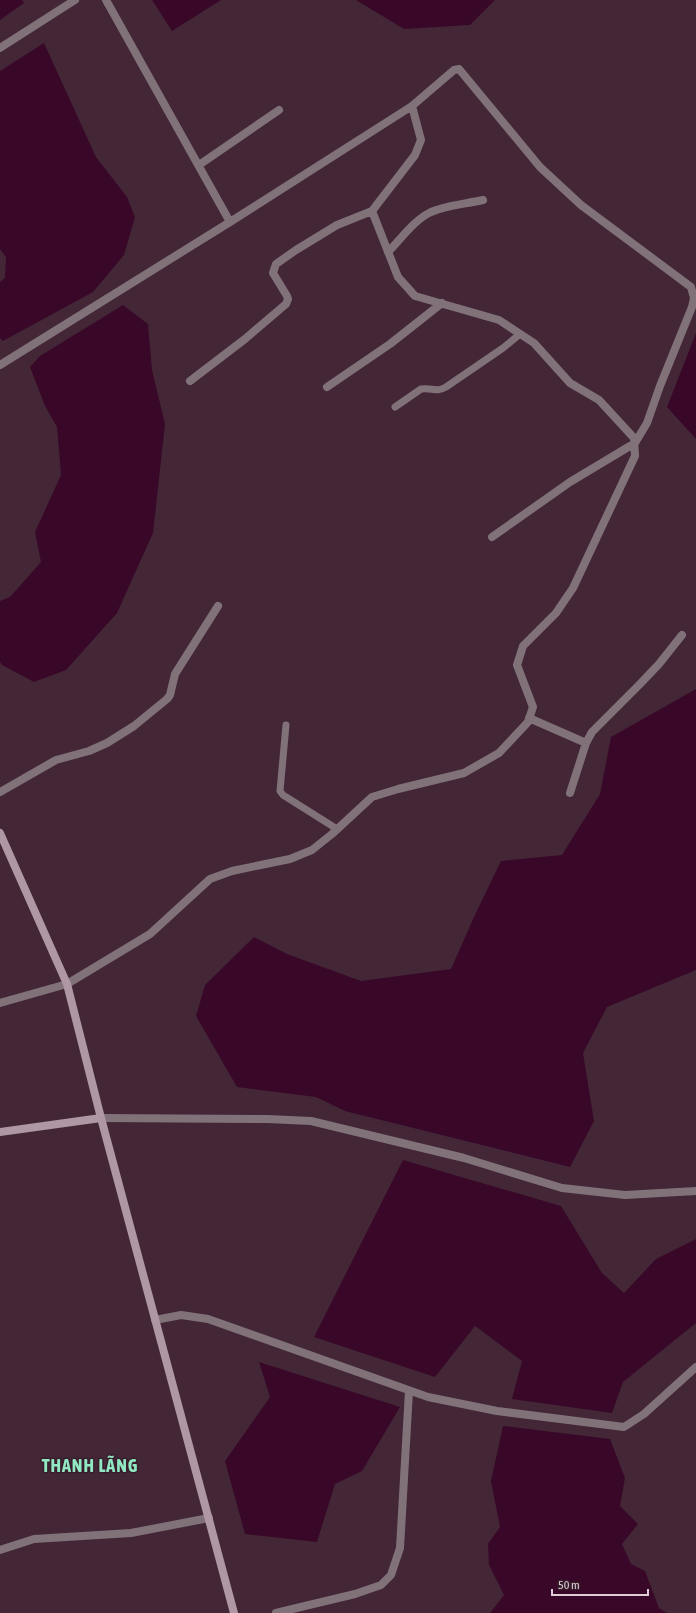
<svg xmlns="http://www.w3.org/2000/svg" width="696" height="1613" font-family="'Asap Condensed',sans-serif">
<style>
.water{fill:#390828}
.lines{fill:none;stroke-linecap:round;stroke-linejoin:round}
.lane{stroke:#81727a;stroke-width:7}
.street{stroke:#81727a;stroke-width:8}
.secondary{stroke:#af97a3;stroke-width:8}
.labels{text-anchor:middle;dominant-baseline:central;stroke-width:3;stroke-linejoin:round;paint-order:stroke}
.district-label{font-size:18px;font-weight:bold;letter-spacing:1px;fill:#91e9c4;stroke:#381d2c}
</style>
<rect width="100%" height="100%" fill="#432737"/>
<path class="water" d="M0 0H22L24 3 0 20Z
M152 0H221L172 31Z
M356 0H495L470 25 404 29Z
M44 43 96 157 127 197 135 217 124 255 93 292 3 341 0 338V282L5 278 6 257 0 249V71Z
M123 305 148 324 152 370 165 424 153 533 117 613 66 670 34 682 2 665 0 662V601L10 597 41 562 35 532 61 475 57 427 45 406 30 367 40 356Z
M696 333V439L667 407Z
M696 689V970L607 1007 583 1053 594 1121 570 1167 345 1111 316 1097 237 1087 196 1016 205 985 254 937 287 954 361 981 451 969 474 917 501 861 562 855 600 794 611 737Z
M403 1160 561 1206 602 1273 624 1293 656 1259 696 1239V1323L623 1382 612 1413 512 1399 522 1361 475 1326 435 1377 314 1337Z
M259 1362 400 1407 362 1471 335 1484 317 1542 245 1534 225 1461 270 1397Z
M503 1426 610 1439 625 1478 620 1506 638 1524 622 1544 631 1564 645 1571 659 1608 667 1613H490L504 1595 489 1565 488 1544 500 1527 491 1481Z"/>
<g class="lines">
<path class="lane" d="M395 407 421 389C432 387 436 393 446 387L503 348 520 334
M286 725 280 791 283 795 337 829"/>
<path class="street" d="M106 0 230 222
M0 48 75 0
M199 165 279 110
M388 252C401 239 414 220 431 212 447 205 466 204 483 200
M0 365 230 222 412 106 454 70 459 69 540 167 581 205 691 287 694 298 692 307 660 386 647 423 635 443 570 482 492 537
M190 381 245 339 286 304 288 299 287 296 273 273 276 264 296 250 337 225 372 211
M327 387 390 344 442 303
M529 718 586 743
M0 792 56 760 89 751 107 743 134 726 167 699 170 695 175 674 218 606
M570 793 586 743 592 732 640 684 659 664 682 635
M0 1003 67 984 150 934 210 879 232 871 290 859 312 850 332 834 372 797 398 789 464 773 499 753 528 722 533 707 517 665 523 646 556 613 573 588 635 456 634 438 599 400 570 383 534 343 499 320 415 296 398 277 372 211 415 155 421 140 412 106
M101 1118 267 1119 311 1121 464 1158 562 1188 625 1195 696 1191
M155 1320 181 1315 208 1319 428 1397 497 1411 624 1427 644 1414 696 1367
M0 1550 34 1539 131 1533 209 1518
M276 1613 355 1594 381 1585 391 1575 400 1548 409 1391"/>
<path class="secondary" d="M0 833 67 984 101 1118 234 1613
M0 1132 101 1118"/>
</g>
<g class="labels">
<g class="district-label">
<text x="90" y="1465">THANH LÃNG</text>
</g>
</g>
<path d="M552 1589v6h96v-6" fill="none" stroke="#dfcdd6" stroke-width="2"/>
<text x="558" y="1589" font-size="12" fill="#dfcdd6" stroke="#381d2c" stroke-width="3" paint-order="stroke">50 m</text>
</svg>
